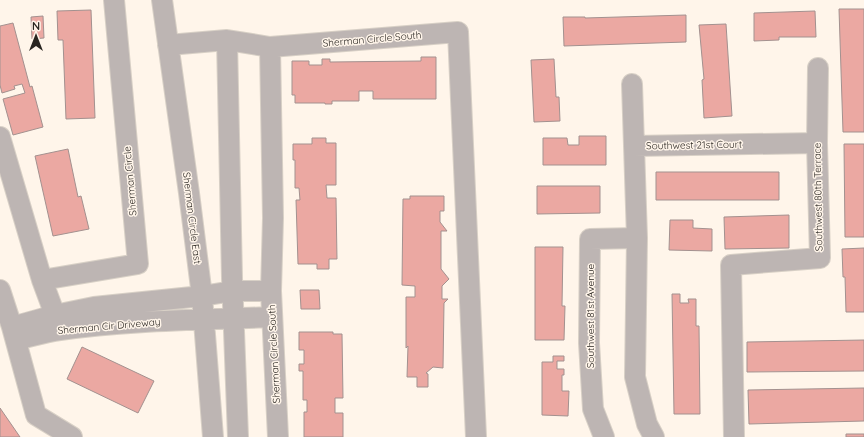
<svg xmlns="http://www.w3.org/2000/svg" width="864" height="437" font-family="Quicksand,sans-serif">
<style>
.building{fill:#eba8a2;stroke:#a3918f}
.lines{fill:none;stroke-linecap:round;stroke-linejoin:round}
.minor-casing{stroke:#d8d0c6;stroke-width:22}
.minor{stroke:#bdb5b3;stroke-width:20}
.labels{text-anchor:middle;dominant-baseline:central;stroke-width:3;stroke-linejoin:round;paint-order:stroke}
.street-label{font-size:10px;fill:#292520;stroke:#fff5ea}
</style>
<rect width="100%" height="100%" fill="#fff5ea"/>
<path class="building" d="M839 9H864V132H843Z
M91 10 95 118 66 119 63 40H58L57 11Z
M815 11 816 37H779V40L754 41V13Z
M686 15V42L564 46 563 17H585V18Z
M43 16 44 38 32 39 31 17Z
M13 23 30 87 32 86 43 127 13 135 3 99 25 93 22 84 14 86 15 89 2 93 0 85V26Z
M726 24 732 116 704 118 702 80 704 79 699 25Z
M421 57H436V99H373V91H359V101H332V104H325V103H295V95H292V61H309V65H322V59H330V62L421 61Z
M554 59 556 97H559L560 121 534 122 531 60Z
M579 136H606V165H543V138H567L568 145H579Z
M312 138H326V143H336V185H326L327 198H336L337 259H329V269H317V264H298L296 200H300L299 188H295V160H293V144H312Z
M844 144H864V237H845Z
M68 149 78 197 81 196 89 229 53 236 35 156Z
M656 172H779V200H656Z
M537 186H600V213L537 214Z
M410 196H444V211H440V222L447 231H441V269L449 279 442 286V299H448L444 303 443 368 433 367 426 373 428 374V387H417V377H407L408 346 406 348V297H415V286L402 285 403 199H410Z
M789 215V248L725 249 724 217Z
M670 220H693V228L712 229V251L669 250Z
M535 247H563L562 306H565L564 340H535Z
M864 248V312H846L845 277H843L842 249Z
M300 290H319L320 309H301Z
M672 294H680V303H689L688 299H696V326H699L700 414H674Z
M299 332H333V334H342L343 398H335V413H343V437H304V412H307V400H303V371H299V364H304V350H299Z
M864 340V371L747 372V342Z
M82 347 154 381 138 413 67 379Z
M553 356H564V361H557V369H564V375H562V391H569L568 416 542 415V362H553Z
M864 388V421L749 424 748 390Z
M0 408 20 437H0Z
M846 434H864V437H846Z"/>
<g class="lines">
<defs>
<path id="minor" d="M162 0 189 193 202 296 213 437
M227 40 232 278 238 437
M168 45 227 40 270 47
M0 137 42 280 55 315
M634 146 817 143
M637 238 635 377 647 424 654 437
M42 280 138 264 114 0
M0 290 12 327 36 415 72 437
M12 327 55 315 94 307 202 296 233 291H271
M16 340C30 337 45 332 60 330 130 320 202 320 272 317
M278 437 271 291 273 218 270 47 458 32 476 437
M604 437 593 409 589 343 590 239 637 238 632 84
M734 437 731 265 820 258 817 143 818 68"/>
</defs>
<use href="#minor" class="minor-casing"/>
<use href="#minor" class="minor"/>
</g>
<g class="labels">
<g class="street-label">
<text transform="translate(372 39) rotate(-5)">Sherman Circle South</text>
<text transform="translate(694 145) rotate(-1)">Southwest 21st Court</text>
<text transform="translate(130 181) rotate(-95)">Sherman Circle</text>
<text transform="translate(818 197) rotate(-91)">Southwest 80th Terrace</text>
<text transform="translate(192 218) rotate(83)">Sherman Circle East</text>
<text transform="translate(590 316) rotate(-90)">Southwest 81st Avenue</text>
<text transform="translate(109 326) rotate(-5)">Sherman Cir Driveway</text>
<text transform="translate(274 354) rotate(-93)">Sherman Circle South</text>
</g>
</g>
<g transform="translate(36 36)" stroke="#fff5ea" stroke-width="3" paint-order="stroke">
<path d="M0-3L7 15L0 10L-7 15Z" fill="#292520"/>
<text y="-6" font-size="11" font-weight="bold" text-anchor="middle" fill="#292520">N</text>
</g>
</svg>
